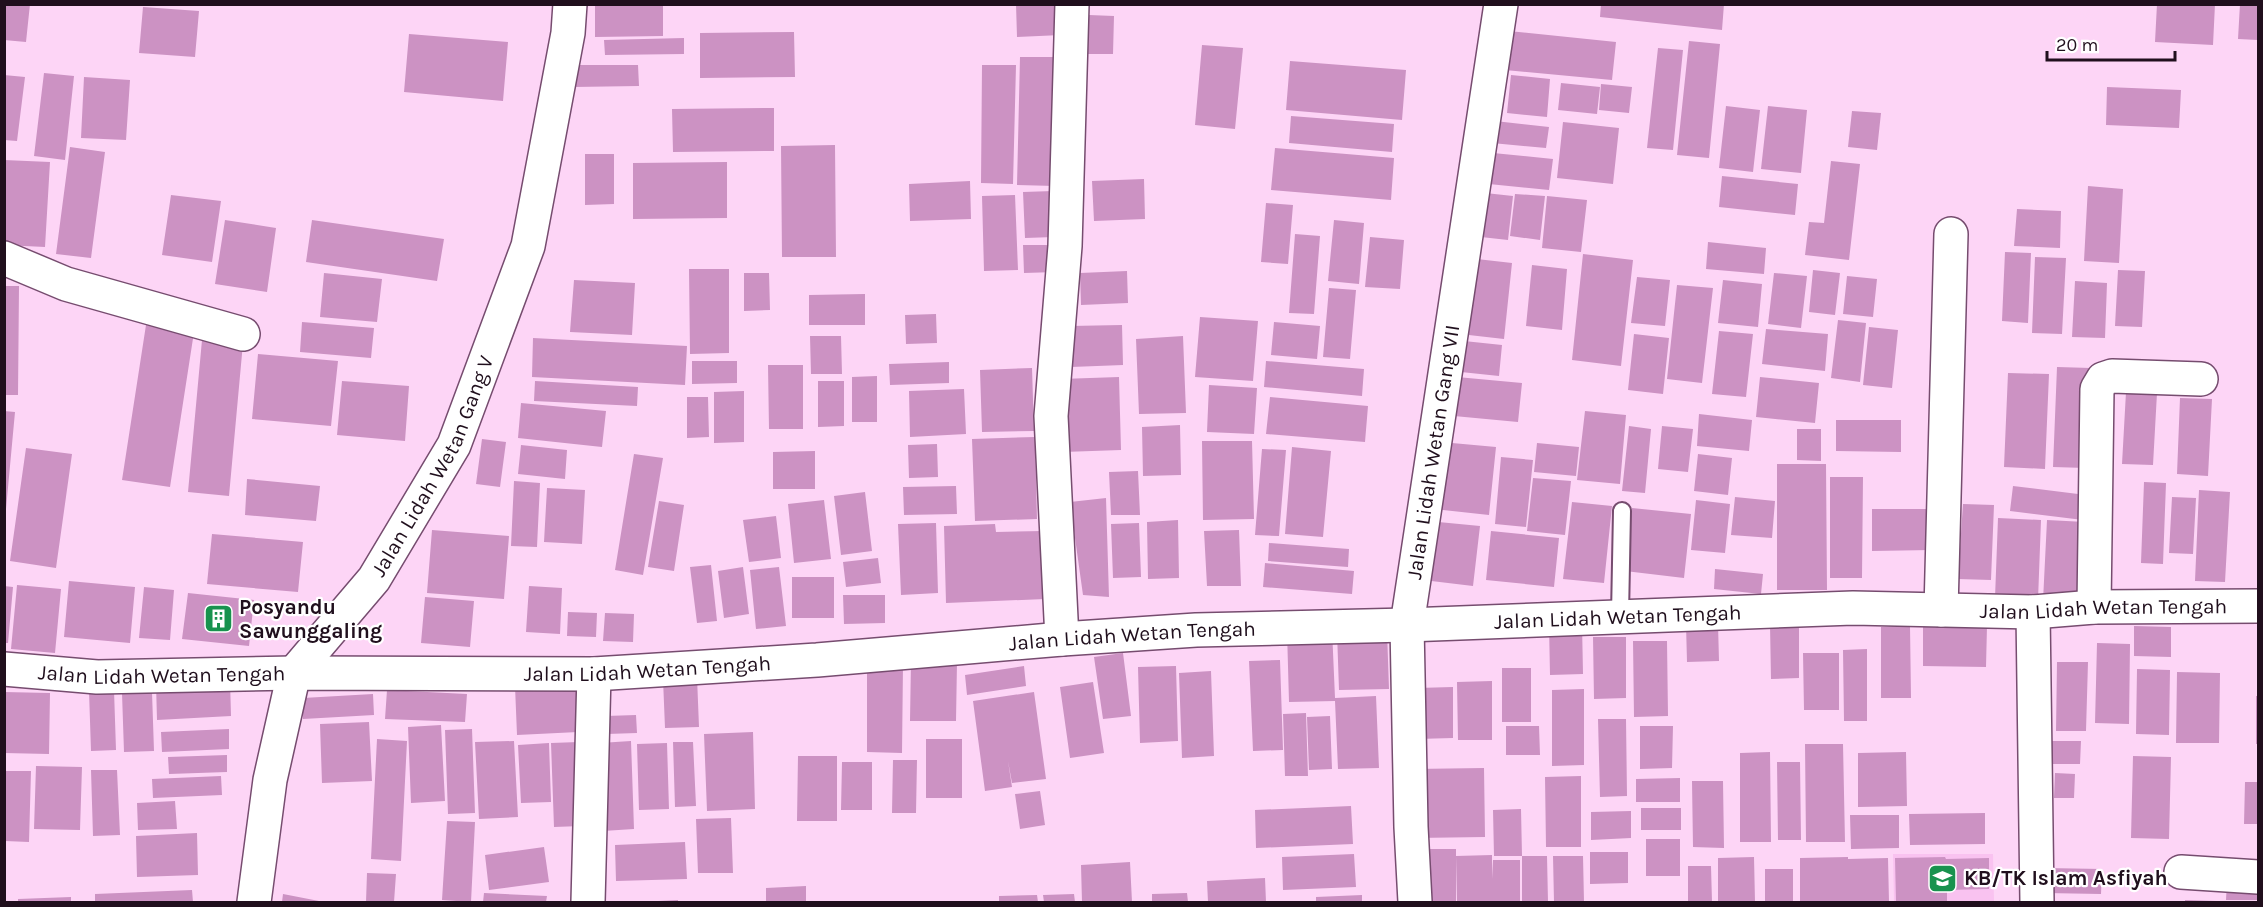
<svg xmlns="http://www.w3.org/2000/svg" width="2263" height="907" font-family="Karla,sans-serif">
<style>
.built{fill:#f9c2f0}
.building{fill:#cc92c3}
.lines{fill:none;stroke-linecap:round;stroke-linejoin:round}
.service-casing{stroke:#764c6f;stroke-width:20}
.minor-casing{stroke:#764c6f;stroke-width:36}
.service{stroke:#fff;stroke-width:16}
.minor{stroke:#fff;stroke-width:33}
.labels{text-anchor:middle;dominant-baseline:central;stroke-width:4.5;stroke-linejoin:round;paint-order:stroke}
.street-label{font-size:21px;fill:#200f1d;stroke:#fff}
.poi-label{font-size:21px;font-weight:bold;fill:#200f1d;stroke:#fff;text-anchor:start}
</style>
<rect width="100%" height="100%" fill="#fdd5f6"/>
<path class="built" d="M1893 854H1993L1994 902H1894Z"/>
<path class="building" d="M4 4H30L26 42 4 40Z
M595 4H663V36L595 37Z
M1016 4H1060L1061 35 1017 37Z
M1601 4H1724L1722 30 1600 17Z
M2157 4H2215L2213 45 2155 42Z
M2240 4H2258V40L2238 39Z
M143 7 199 11 195 57 139 53Z
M1089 15 1114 16 1113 54H1088Z
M1509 31 1616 42 1612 80 1505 70Z
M794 32 795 77 700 78V33Z
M409 34 508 42 503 101 404 92Z
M684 38V54L605 55 604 40Z
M1689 41 1720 44 1709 158 1677 155Z
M1202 45 1243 48 1235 129 1195 125Z
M1658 48 1683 50 1673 150 1647 148Z
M1020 57H1058L1055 186 1017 185Z
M1290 61 1406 70 1402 120 1286 110Z
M574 65H638L639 86 573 87Z
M982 65H1016L1013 184 981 183Z
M44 73 74 76 65 160 34 156Z
M4 75 25 77 17 141 4 140Z
M1511 75 1550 79 1547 117 1507 113Z
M84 77 130 80 126 140 81 138Z
M1561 83 1600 87 1597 114 1558 110Z
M1601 84 1632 87 1629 113 1599 110Z
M2107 87 2181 90 2179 128 2106 125Z
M1726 106 1760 110 1753 172 1719 168Z
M1768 106 1807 110 1801 173 1761 169Z
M774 108V151L673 152 672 109Z
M1852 111 1881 113 1877 150 1848 147Z
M1291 116 1394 124 1392 152 1289 143Z
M1495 121 1549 127 1546 148 1492 143Z
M1563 122 1619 128 1613 184 1557 178Z
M835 145 836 257H782L781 146Z
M70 147 105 152 91 258 56 254Z
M1275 148 1394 158 1391 200 1271 190Z
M1483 152 1553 159 1549 190 1479 183Z
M585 154H614V204L585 205Z
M4 160 50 162 45 247 4 245Z
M1831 161 1860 164 1849 260 1805 255 1809 222 1824 223Z
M727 162V218L633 219V163Z
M1722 176 1798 184 1795 215 1719 207Z
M1144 179 1145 219 1094 221 1092 181Z
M970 181 971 219 910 221 909 184Z
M2088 186 2123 189 2119 263 2084 261Z
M1053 191 1054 237 1025 238 1023 192Z
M1476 192 1513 196 1508 240 1472 236Z
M1515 194 1545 196 1540 240 1510 236Z
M171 195 221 201 212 262 162 255Z
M1015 195 1018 270 984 271 982 196Z
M1547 196 1587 200 1581 252 1542 248Z
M1266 203 1293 205 1288 264 1261 262Z
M2017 209 2061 211 2060 248 2014 246Z
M225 220 276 228 267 292 215 284Z
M312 220 444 239 437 281 306 262Z
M1334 220 1364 223 1359 284 1328 281Z
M1295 234 1320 236 1314 314 1289 313Z
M1370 237 1404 240 1400 289 1365 287Z
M1708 242 1766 248 1764 274 1706 269Z
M1023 245H1055L1056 272 1024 273Z
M2005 252 2031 253 2028 323 2002 321Z
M1583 254 1633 260 1621 366 1572 360Z
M2035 257 2066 258 2062 334 2032 333Z
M1468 258 1512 263 1504 339 1460 334Z
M1532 265 1567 269 1562 330 1526 326Z
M689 269H729V353L690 354Z
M1813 270 1840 273 1835 315 1809 312Z
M2118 270 2145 271 2142 327 2115 326Z
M1127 271 1128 303 1081 305 1080 273Z
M324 273 382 279 377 322 320 317Z
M744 273H769L770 310 744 311Z
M1774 273 1807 276 1801 328 1768 324Z
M1847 276 1877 279 1873 317 1843 314Z
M1637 277 1670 280 1665 326 1631 323Z
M574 280 635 283 632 335 570 332Z
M1723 280 1762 284 1758 327 1718 323Z
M2075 281 2107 283 2105 338 2072 337Z
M1677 285 1713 288 1702 383 1667 379Z
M4 286H19L18 395H4Z
M1329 288 1356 290 1350 359 1323 357Z
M865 294V325H809V295Z
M936 314 937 343 906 344 905 315Z
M1200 317 1258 321 1253 381 1195 377Z
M1838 320 1866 323 1860 382 1831 378Z
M302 322 374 328 371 358 300 352Z
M1274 322 1320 326 1317 359 1271 355Z
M146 325 194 332 170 487 122 480Z
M1122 325 1123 365 1071 367 1070 326Z
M1869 327 1898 330 1892 388 1863 385Z
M1766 329 1828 334 1825 371 1762 364Z
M1719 331 1753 334 1746 397 1712 394Z
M1634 334 1669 338 1663 394 1628 390Z
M810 336H841L842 374H811Z
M1183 336 1186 413 1139 414 1136 339Z
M533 338 687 346 685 385 532 377Z
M202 340 243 343 229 496 188 492Z
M1464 341 1502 345 1499 376 1461 372Z
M258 354 338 361 331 426 252 419Z
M692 361H737V383L692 384Z
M1266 361 1364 369 1362 396 1264 387Z
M949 362V383L890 385 889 364Z
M768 365H803V429H769Z
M2057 367 2091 368 2086 468 2053 467Z
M1032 368 1034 431 982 432 980 370Z
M2008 373 2049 374 2045 469 2004 467Z
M877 376V422H852V377Z
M1119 377 1121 450 1063 452 1061 379Z
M1457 377 1522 383 1518 422 1454 416Z
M1760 377 1819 383 1815 423 1756 417Z
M342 381 409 386 405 441 337 435Z
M535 381 638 387 637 406 534 401Z
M818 381H844V426L818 427Z
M1209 385 1257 388 1254 434 1207 432Z
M964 389 966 434 910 437 909 391Z
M744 391V442L714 443V392Z
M2126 392 2157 393 2153 465 2122 464Z
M687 397H708L709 437 687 438Z
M1270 397 1368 406 1365 442 1266 434Z
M2180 398 2212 399 2208 476 2177 474Z
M521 403 606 411 602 447 518 438Z
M4 411 15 412 6 509H4Z
M1585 411 1626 415 1620 484 1577 480Z
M1699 414 1752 420 1749 451 1697 446Z
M1836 420H1901V452L1836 451Z
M1180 425 1181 475 1143 476 1142 427Z
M1629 426 1651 429 1645 493 1622 491Z
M1662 426 1693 429 1688 472 1658 469Z
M1797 429H1821V461L1797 460Z
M1035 437 1037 519 975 521 972 439Z
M482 439 506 442 500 487 476 484Z
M1202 441H1252L1254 519 1203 520Z
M1441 442 1496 447 1489 515 1434 509Z
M1537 443 1579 447 1576 476 1534 472Z
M937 444 938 477 909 478 908 445Z
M521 445 567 450 565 479 518 474Z
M1292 447 1331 451 1323 537 1285 534Z
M26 448 72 454 56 568 10 561Z
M1262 449 1286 450 1279 536 1255 535Z
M815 451V489H773V452Z
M634 454 663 458 643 575 615 570Z
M1698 454 1732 458 1728 495 1694 491Z
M1501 457 1533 460 1526 527 1495 524Z
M1777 464H1826L1827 590H1777Z
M1138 471 1140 515H1111L1109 472Z
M1830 477H1863L1862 578H1830Z
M1533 478 1571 481 1565 535 1527 531Z
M247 479 320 486 316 521 245 515Z
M514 481 540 483 537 547 511 546Z
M2144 482 2166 483 2163 564 2141 563Z
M956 486 957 514 904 515 903 487Z
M2013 486 2086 495 2083 520 2010 511Z
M547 488 585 490 582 544 544 542Z
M2199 490 2230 492 2225 582 2195 581Z
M865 492 872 551 841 555 834 496Z
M1735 497 1775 501 1772 538 1731 535Z
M2172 497 2196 498 2193 554 2169 553Z
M1106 498 1109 597 1083 595 1070 502Z
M824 500 831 559 794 563 788 504Z
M1696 500 1730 504 1725 553 1691 550Z
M659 501 684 505 674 571 648 567Z
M1572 502 1612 506 1604 583 1563 579Z
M1963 504 1994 505 1991 580 1958 579Z
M1632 508 1691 514 1684 578 1625 571Z
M1872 509H1931V550L1872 551Z
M776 516 781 558 749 562 743 520Z
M1998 518 2041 520 2038 600 1995 598Z
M1178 520 1179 578 1148 579 1147 522Z
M2047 520 2085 522 2082 603 2043 601Z
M1428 521 1480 526 1473 586 1423 580Z
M936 523 938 593 901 595 898 524Z
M1139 523 1141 577 1113 578 1111 524Z
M995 524 996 532 1043 531 1045 599 946 603 944 526Z
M432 530 509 536 504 599 427 593Z
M1239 530 1241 586H1207L1204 531Z
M1491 531 1559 538 1554 587 1486 580Z
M212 534 303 542 298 592 207 584Z
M1269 543 1349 549 1348 567 1268 561Z
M878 558 881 583 846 587 843 562Z
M1265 563 1354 571 1352 594 1263 587Z
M711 565 717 621 697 623 690 567Z
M743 567 749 614 724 618 718 571Z
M779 567 786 626 756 629 750 570Z
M1715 569 1763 574 1761 594 1714 589Z
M792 577H834V618H792Z
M69 581 135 587 130 643 64 637Z
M17 585 61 589 55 653 11 649Z
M4 586 13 587 8 643H4Z
M529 586 562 588 560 634 526 632Z
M144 587 174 590 170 640 139 638Z
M188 593 254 600 249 646 182 639Z
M843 595H885V623L844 624Z
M425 597 474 601 470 647 421 643Z
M568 612 597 613 596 637 567 636Z
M605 613 634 614 633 642 603 641Z
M1582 623 1583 674 1550 675 1549 624Z
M1686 624H1718L1719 661 1687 662Z
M1770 624H1799V678L1771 679Z
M1910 626 1911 698H1881V627Z
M1923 626H1987L1986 667 1923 666Z
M2134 626 2171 627V657L2134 656Z
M1332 629 1335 698 1376 696 1379 768 1338 769 1335 701 1289 702 1287 631Z
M1387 631 1389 689 1339 690 1337 632Z
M1593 637H1626V698L1594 699Z
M1633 641H1667L1668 716 1634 717Z
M2097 643 2130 644 2129 724 2095 723Z
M1867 649V721H1844L1843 650Z
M1123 653 1131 716 1103 719 1094 657Z
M1803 653H1839V710H1804Z
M1280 660 1283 750 1253 751 1249 661Z
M911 661 957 662 956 721H910Z
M2057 662H2088L2086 731H2056Z
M867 663 903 664 902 753 867 752Z
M1024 666 1026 686 967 695 965 675Z
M1176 666 1178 741 1140 743 1138 667Z
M1502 668H1531V722H1502Z
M2137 669 2170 670 2169 735 2136 734Z
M1211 671 1214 756 1182 758 1179 673Z
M2177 672 2220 673 2219 743H2176Z
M697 677 699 727 665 728 663 679Z
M230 680 231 716 157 720 156 683Z
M1492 681V740H1458L1457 682Z
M1093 682 1104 753 1070 758 1060 687Z
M576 683 578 732 517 735 515 686Z
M1453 687V738L1417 739V688Z
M1584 689V765L1552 766V690Z
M114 690 116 750 91 751 89 691Z
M387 690 467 694 465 722 385 719Z
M4 692 50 693 49 754 4 753Z
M152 692 154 751 124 752 122 693Z
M1034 692 1046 779 1012 783 1008 761 1012 787 985 791 973 701Z
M373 694 374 715 303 719V698Z
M2256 696H2258V744H2256Z
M1306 713 1308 776H1285L1283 714Z
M636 715 637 733 607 734 606 716Z
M1330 716 1332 769 1309 770 1307 717Z
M1598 719H1626L1627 796 1600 797Z
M369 722 372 781 322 783 320 724Z
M441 725 445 801 411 803 408 727Z
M1506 726H1539L1540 755H1506Z
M1640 726H1673L1672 768 1640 769Z
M229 729V749L162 752 161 732Z
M472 729 475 813 448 814 445 730Z
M753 732 755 809 707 811 704 734Z
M377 739 407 741 401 861 371 859Z
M926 739H962V798H926Z
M514 741 518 817 479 819 475 742Z
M631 741 634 829 603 831 600 743Z
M2051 741H2081L2080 764H2050Z
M579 742 581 826 554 827 551 743Z
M673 742H693L696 806 675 807Z
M549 743 551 802 521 803 518 745Z
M667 743 669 809 639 810 637 744Z
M1805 744H1843L1845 842H1806Z
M1770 752 1771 842H1740V753Z
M1906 752 1907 806 1858 807V753Z
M227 755V772L169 774 168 757Z
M798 756H837V821H797Z
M2133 756 2171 757 2169 839 2131 838Z
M893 760H917L916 813H892Z
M842 762H872V810H841Z
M1777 762H1800L1801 840H1778Z
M36 766 82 767 80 830 34 829Z
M1484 768 1485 837 1415 838 1414 769Z
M91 770H117L120 835 93 836Z
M6 771H31L29 842 5 841Z
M2055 773 2075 774 2074 798H2054Z
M221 776 222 795 153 798 152 779Z
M1581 776V847H1546L1545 777Z
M1680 778V802H1636V779Z
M1692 781H1723L1724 848 1693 847Z
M2245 782H2258V824H2244Z
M1040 791 1045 825 1020 829 1015 794Z
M175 801 177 829 138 830 137 803Z
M1351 806 1353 844 1256 848 1255 810Z
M1641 808H1681V830H1641Z
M1521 809 1522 856H1494L1493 810Z
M1631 811V838L1591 840V812Z
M1985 813V844L1910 845 1909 814Z
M1850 815H1899V848L1851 849Z
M731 818 733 873H698L696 819Z
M447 821 475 822 471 902 442 900Z
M197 833 198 875 137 877 136 836Z
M1646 839H1680V876H1646Z
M685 842 687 879 616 881 615 845Z
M544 847 549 882 489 890 485 855Z
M1416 849H1456V902H1417Z
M1590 852H1628V883L1590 884Z
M1354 854 1356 887 1283 890 1282 857Z
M1492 855V879L1493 860H1520V902H1457L1456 856Z
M1522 856H1547L1548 902H1522Z
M1553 856H1583L1584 902H1554Z
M1754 857 1755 902H1718V858Z
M1848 857V859L1888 858 1889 902H1800V858Z
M1945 857 1946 859 1989 858V889L1947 890V902H1896L1895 858Z
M1130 862 1132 902H1082L1081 865Z
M1688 866H1711L1712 902H1688Z
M2045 868 2102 869 2101 894 2045 893Z
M1765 869H1793V902H1765Z
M367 873 396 874 394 902H366Z
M1265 878 1266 902H1208L1207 881Z
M2227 880 2258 881V900H2226Z
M806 886V902H766V888Z
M192 890 193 902H95V894Z
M484 893 547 896 546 902H483Z
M1187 893 1188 902H1152V894Z
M283 894 319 901V902H282Z
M1074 894 1075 902H1044L1043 895Z
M1037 895 1038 902H999V896Z
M1362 895V902H1316V897Z
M71 897V902H18V899Z
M678 900V902H658V901Z
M2185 900 2216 901V902H2185Z"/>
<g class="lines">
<defs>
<path id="service" d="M1620 615 1622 511"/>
<g id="minor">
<path d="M4 258 66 284 243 334"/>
<path d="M2094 607 2097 389 2103 379 2112 376 2201 379"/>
<path d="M1941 610 1951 234"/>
<path d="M2033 612 2037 902"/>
<path d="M1062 639 1051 416 1065 246 1072 4"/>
<path id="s1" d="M4 669 97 677 294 673 594 674 817 660 1062 639 1196 630 1407 625 1853 608 2033 612 2094 607 2258 606"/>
<path d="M2181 872 2258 877"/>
<path id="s2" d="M254 902 270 780 294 673 374 579 454 445 528 246 568 33 570 4"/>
<path d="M588 902 594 674"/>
<path id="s3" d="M1415 902 1411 827 1407 625 1501 4"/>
</g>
</defs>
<use href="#service" class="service-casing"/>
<use href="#minor" class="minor-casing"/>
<use href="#service" class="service"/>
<use href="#minor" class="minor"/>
</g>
<defs>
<symbol id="building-square" viewBox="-11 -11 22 22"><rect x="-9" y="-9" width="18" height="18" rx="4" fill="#18924e" stroke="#fff"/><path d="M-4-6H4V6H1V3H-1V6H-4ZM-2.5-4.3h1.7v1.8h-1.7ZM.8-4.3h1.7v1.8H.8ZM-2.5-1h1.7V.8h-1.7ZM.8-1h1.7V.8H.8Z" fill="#fff"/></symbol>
<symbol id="school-square" viewBox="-11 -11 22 22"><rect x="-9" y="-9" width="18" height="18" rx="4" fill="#18924e" stroke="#fff"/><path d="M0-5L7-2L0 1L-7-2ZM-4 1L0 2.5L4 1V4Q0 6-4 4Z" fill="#fff"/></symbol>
</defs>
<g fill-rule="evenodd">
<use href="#building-square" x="202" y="602" width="33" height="33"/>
<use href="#school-square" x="1926" y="862" width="33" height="33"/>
</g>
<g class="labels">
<g class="street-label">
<text stroke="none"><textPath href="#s3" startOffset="452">Jalan Lidah Wetan Gang VII</textPath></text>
<text stroke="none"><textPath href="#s2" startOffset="484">Jalan Lidah Wetan Gang V</textPath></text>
<text stroke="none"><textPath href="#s1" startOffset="2102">Jalan Lidah Wetan Tengah</textPath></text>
<text stroke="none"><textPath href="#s1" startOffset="1616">Jalan Lidah Wetan Tengah</textPath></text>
<text stroke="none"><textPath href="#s1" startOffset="1130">Jalan Lidah Wetan Tengah</textPath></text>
<text stroke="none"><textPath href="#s1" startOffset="644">Jalan Lidah Wetan Tengah</textPath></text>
<text stroke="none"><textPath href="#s1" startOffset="158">Jalan Lidah Wetan Tengah</textPath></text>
</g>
<g class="poi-label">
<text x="239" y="607">Posyandu<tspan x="239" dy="24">Sawunggaling</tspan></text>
<text x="1964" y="878">KB/TK Islam Asfiyah</text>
</g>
</g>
<rect width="2263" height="907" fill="none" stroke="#200f1d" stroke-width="12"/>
<path d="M2047 51v9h128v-9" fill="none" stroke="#200f1d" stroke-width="3"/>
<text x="2056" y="51" font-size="18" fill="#200f1d" stroke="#ffffff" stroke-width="4.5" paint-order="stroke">20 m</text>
</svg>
